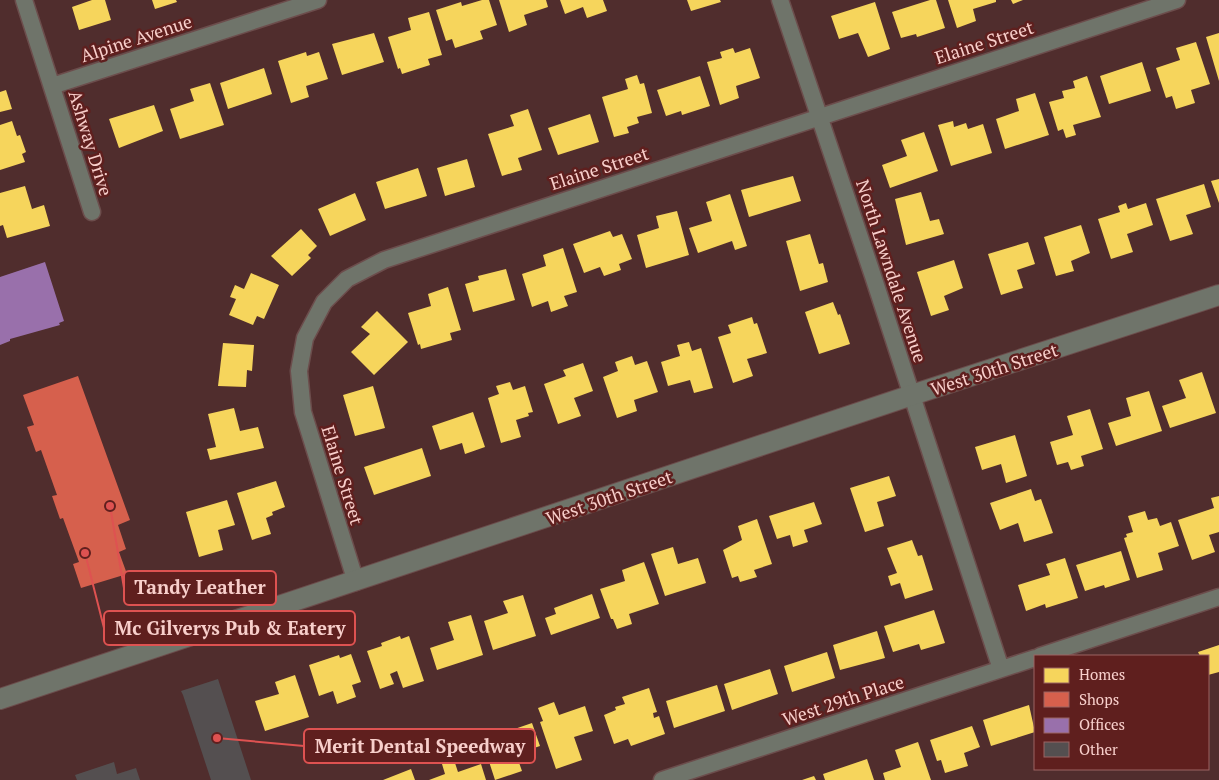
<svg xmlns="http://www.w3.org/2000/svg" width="1219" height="780" font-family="'PT Serif',serif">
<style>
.homes{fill:#f6d55c}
.shops{fill:#d6604d}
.offices{fill:#9970ab}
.building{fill:#544f50}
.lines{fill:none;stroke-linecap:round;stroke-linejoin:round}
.minor-casing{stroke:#6c4d4c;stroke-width:19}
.tertiary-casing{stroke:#6c4d4c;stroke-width:22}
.minor{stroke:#6f746a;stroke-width:16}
.tertiary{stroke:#6f746a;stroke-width:20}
.labels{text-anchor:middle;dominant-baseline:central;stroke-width:5;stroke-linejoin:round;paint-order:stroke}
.street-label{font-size:18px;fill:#f8cfcb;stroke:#5f1f1e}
.leader{fill:none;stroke:#de5251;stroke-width:2}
.callout-dot{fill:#de5251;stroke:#5f1f1e;stroke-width:2}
.callout{fill:#5f1f1e;stroke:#de5251;stroke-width:2}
.callout-label{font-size:19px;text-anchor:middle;font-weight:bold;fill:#f8cfcb}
</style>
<rect width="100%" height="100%" fill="#502d2d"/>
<path class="homes" d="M92 0H105L111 20 79 30 72 7Z
M152 0H176L177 2 155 9Z
M482 0H489L497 25 480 31 483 39 455 48 452 39 446 41 436 10 461 2 462 6Z
M499 0H546L548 7 524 15 527 25 509 32Z
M560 0H603L607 11 587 18 583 7 565 14Z
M687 0H720L721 2 691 11Z
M930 0H936L945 28 917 37 916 34 901 38 892 12Z
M948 0H996V2L973 9 976 21 957 28Z
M1011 0H1023L1013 4Z
M875 2 890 49 868 57 858 33 839 39 831 16Z
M429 12 442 55 428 59 430 65 402 74 400 68 398 69 388 37 411 30 408 18Z
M374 33 384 62 342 75 332 44Z
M1219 33V81L1206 37Z
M1196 42 1210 84 1191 90 1195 103 1176 109 1172 96 1166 98 1156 68 1180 60 1176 48Z
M733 48 735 53 750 48 760 78 736 86 739 98 720 105 707 62 722 58 720 52Z
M306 52 307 56 319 52 328 79 306 86 309 97 291 103 278 61Z
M1142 62 1151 91 1109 104 1100 76Z
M264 68 272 94 228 109 220 83Z
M637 75 640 84 644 83 652 113 637 117 639 123 627 127 629 133 614 137 602 97 628 89 625 79Z
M700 76 710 106 682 115 681 111 666 116 657 90Z
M1087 76 1101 117 1073 125 1076 135 1066 138 1063 129 1058 131 1049 102 1064 98 1062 91 1075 88 1073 81Z
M210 83 224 125 180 139 170 109 194 101 190 89Z
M6 90 12 109 0 112V92Z
M1035 93 1049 135 1005 149 996 119 1019 111 1016 99Z
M154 105 163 131 119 148 109 119Z
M528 109 542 150 518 158 522 170 502 176 488 134 514 126 510 115Z
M590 114 599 142 558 155 548 128Z
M12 121 17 136 20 135 26 152 22 154 25 162 0 170V125Z
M953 121 954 127 966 123 968 129 983 124 992 153 951 166 938 125Z
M924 132 938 171 890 188 882 165 907 156 901 140Z
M467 159 475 187 445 196 437 168Z
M418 168 427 196 385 209 376 182Z
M793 176 801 201 749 217 741 190Z
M1219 179V203L1211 181Z
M1204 184 1211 207 1186 215 1193 234 1170 241 1156 199Z
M25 186 32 209 44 205 50 226 7 238 3 225 0 226V193Z
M921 192 930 221 939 219 944 234 906 245 895 199Z
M355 193 366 220 330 236 318 209Z
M730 194 747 246 735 250 732 241 698 253 689 228 712 221 706 202Z
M1126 203 1128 209 1146 203 1153 225 1127 234 1133 252 1111 259 1098 219 1120 212 1118 206Z
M677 211 689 255 646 268 637 235 659 228 656 216Z
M1081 225 1090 253 1071 261 1074 271 1056 276 1044 237Z
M301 229 317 246 308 255 311 258 292 276 271 256Z
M610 231 613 237 622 234 632 259 619 264 621 270 604 276 600 267 584 273 573 244Z
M810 234 819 264 823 263 828 282 800 291 786 241Z
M1028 242 1035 264 1017 270 1023 288 1001 295 988 254Z
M563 248 577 292 564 296 568 306 551 312 548 301 532 307 522 274 546 266 543 255Z
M954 260 963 288 944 296 949 310 931 316 917 272Z
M506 269 515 300 473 312 465 284 479 280 478 276Z
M251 273 279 285 264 319 257 316 253 325 229 315 236 299 230 297 235 285 244 289Z
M448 287 461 330 450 333 452 340 421 349 420 344 418 345 408 313 431 306 428 294Z
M833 302 838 315 840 314 850 344 819 354 805 312Z
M377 311 408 342 374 375 351 352 370 334 361 327Z
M752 317 754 324 757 323 767 353 747 359 753 376 733 383 718 337 731 333 728 325Z
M689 342 692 351 701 348 713 388 694 393 690 380 668 386 661 362 680 356 677 345Z
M223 343 254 345 252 371 247 370 246 387 218 386Z
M632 356 635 365 647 361 658 392 634 400 637 411 617 418 603 377 618 371 615 362Z
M583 363 593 391 574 398 581 416 558 424 544 384 566 376 563 370Z
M1202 372 1216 413 1170 428 1162 406 1186 398 1179 380Z
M510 382 513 390 525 386 533 412 528 413 529 416 516 420 521 437 501 443 488 398 499 394 496 386Z
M373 386 385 428 355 436 343 395Z
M1149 391 1162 431 1116 446 1108 423 1131 416 1126 398Z
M234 408 240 431 258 427 264 448 210 460 207 449 216 447 208 414Z
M1090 409 1103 449 1081 456 1084 466 1071 470 1068 462 1057 465 1050 442 1073 435 1067 416Z
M473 412 485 447 465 454 462 443 440 450 432 426Z
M1015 435 1027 476 1006 483 1001 464 982 470 975 447Z
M422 448 431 476 374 495 364 467Z
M889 476 896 496 877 502 884 526 865 532 850 488Z
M276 481 285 507 272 512 273 515 266 518 271 534 252 540 237 493Z
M1031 489 1035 501 1041 499 1053 533 1024 542 1018 523 1000 530 990 503Z
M1219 496V532L1209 535 1215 552 1192 560 1178 520 1214 508 1211 498Z
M227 500 235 525 218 530 223 550 199 557 186 512Z
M814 502 822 524 804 530 808 542 793 547 790 535 777 539 769 516Z
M1145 511 1148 520 1157 518 1160 526 1171 522 1179 546 1158 553 1163 570 1137 578 1124 538 1127 537 1126 534 1133 532 1128 516Z
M757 519 772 564 754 570 757 577 740 582 738 576 732 578 723 550 742 540 738 526Z
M912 540 918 556 922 555 933 590 905 599 900 583 891 586 888 576 897 573 887 548Z
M673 547 678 564 698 558 706 583 665 596 651 554Z
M1121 551 1130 580 1105 588 1104 585 1085 591 1076 565Z
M1065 558 1078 598 1046 608 1045 604 1026 611 1018 585 1050 575 1046 564Z
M644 562 659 604 629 614 632 624 617 629 613 619H611L600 589 625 581 622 570Z
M592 594 600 618 551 635 545 618 556 614 554 608Z
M523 595 536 636 493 650 484 621 508 613 503 601Z
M934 610 945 643 921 650 919 644 893 652 884 626Z
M471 615 483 655 437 670 430 648 454 640 448 622Z
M877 631 885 658 840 670 833 645Z
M400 636 401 639 409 636 424 681 403 688 397 671 390 674 394 684 380 689 367 651 382 646 381 643Z
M1219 645V672L1208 675V656H1200L1198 652Z
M827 652 835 678 792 692 784 666Z
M351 654 361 682 352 685 356 697 337 704 333 691 319 696 309 665 339 655 340 658Z
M770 669 778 694 732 710 724 684Z
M295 675 309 717 265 731 255 701 279 694 275 682Z
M717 685 725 711 674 728 666 701Z
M649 688 657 712 653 713 654 718 659 716 665 734 631 746 628 739 614 744 604 715 616 710 615 707 625 704 622 697Z
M554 702 559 715 585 706 593 731 574 737 582 760 556 769 540 722 543 721 538 708Z
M1029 705 1035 732 991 746 983 720Z
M532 723 540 746 516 754 522 771 495 780 482 740Z
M972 726 980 747 964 753 968 766 945 773 941 760 937 761 930 740Z
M918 742 931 780H885L883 773 901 767 895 750Z
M867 759 874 780H825L823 774Z
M454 760 458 772 481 764 486 780H429L445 774 442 764Z
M411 769 415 780H383Z
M814 776 816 780H802Z"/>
<path class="shops" d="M78 376 130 520 118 525 126 549 119 552 127 574 81 588 73 564 79 562 63 518 60 519 52 496 57 495 41 450 36 452 27 427 34 425 23 395Z"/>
<path class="offices" d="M45 262 64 321 59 323 60 325 10 339V341L0 345V277Z"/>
<path class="building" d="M218 679 251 780H211L183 695 181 691Z
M114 762 117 774 136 768 140 780H77L75 775Z"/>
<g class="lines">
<defs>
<path id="minor" d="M24 0 92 212
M780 0 873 276 1001 669
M52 86 318 0
M356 582 303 412 299 371 305 338 324 302 347 279 384 260 1177 0
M1040 656 1219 597
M662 780 1035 658"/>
<path id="tertiary" d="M0 699 912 395 1219 295"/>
</defs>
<use href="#minor" class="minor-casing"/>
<use href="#tertiary" class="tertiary-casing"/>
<use href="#minor" class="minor"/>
<use href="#tertiary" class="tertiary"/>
</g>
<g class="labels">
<g class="street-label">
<text transform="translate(136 38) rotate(-18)">Alpine Avenue</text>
<text transform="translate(984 42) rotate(-18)">Elaine Street</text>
<text transform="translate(91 143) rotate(73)">Ashway Drive</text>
<text transform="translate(599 168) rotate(-18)">Elaine Street</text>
<text transform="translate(892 271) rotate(72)">North Lawndale Avenue</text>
<text transform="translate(994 369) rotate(-18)">West 30th Street</text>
<text transform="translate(343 475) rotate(73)">Elaine Street</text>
<text transform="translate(609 497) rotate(-19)">West 30th Street</text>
<text transform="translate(843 700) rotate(-18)">West 29th Place</text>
</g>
</g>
<path class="leader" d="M110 506L124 588M85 553L104 628M217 738L304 746"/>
<g class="callout-dot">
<circle cx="110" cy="506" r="5"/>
<circle cx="85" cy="553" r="5"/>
<circle cx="217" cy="738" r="5"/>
</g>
<g class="callout">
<rect x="124" y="571" width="152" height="34" rx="5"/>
<rect x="104" y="611" width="251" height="34" rx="5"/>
<rect x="304" y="729" width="231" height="34" rx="5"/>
</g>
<g class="callout-label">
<text x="200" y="594">Tandy Leather</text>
<text x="230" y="635">Mc Gilverys Pub &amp; Eatery</text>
<text x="420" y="753">Merit Dental Speedway</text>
</g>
<rect x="1034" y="655" width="175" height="115" fill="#5f1f1e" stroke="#9c6563"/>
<rect x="1044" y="668" width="25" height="15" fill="#f6d55c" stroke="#9c6563"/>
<text x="1079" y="680" font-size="15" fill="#f8cfcb">Homes</text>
<rect x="1044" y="692" width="25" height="15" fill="#d6604d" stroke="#9c6563"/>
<text x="1079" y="705" font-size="15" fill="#f8cfcb">Shops</text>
<rect x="1044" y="718" width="25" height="15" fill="#9970ab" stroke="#9c6563"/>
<text x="1079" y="730" font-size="15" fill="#f8cfcb">Offices</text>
<rect x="1044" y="742" width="25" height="15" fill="#544f50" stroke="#9c6563"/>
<text x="1079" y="755" font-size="15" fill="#f8cfcb">Other</text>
</svg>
